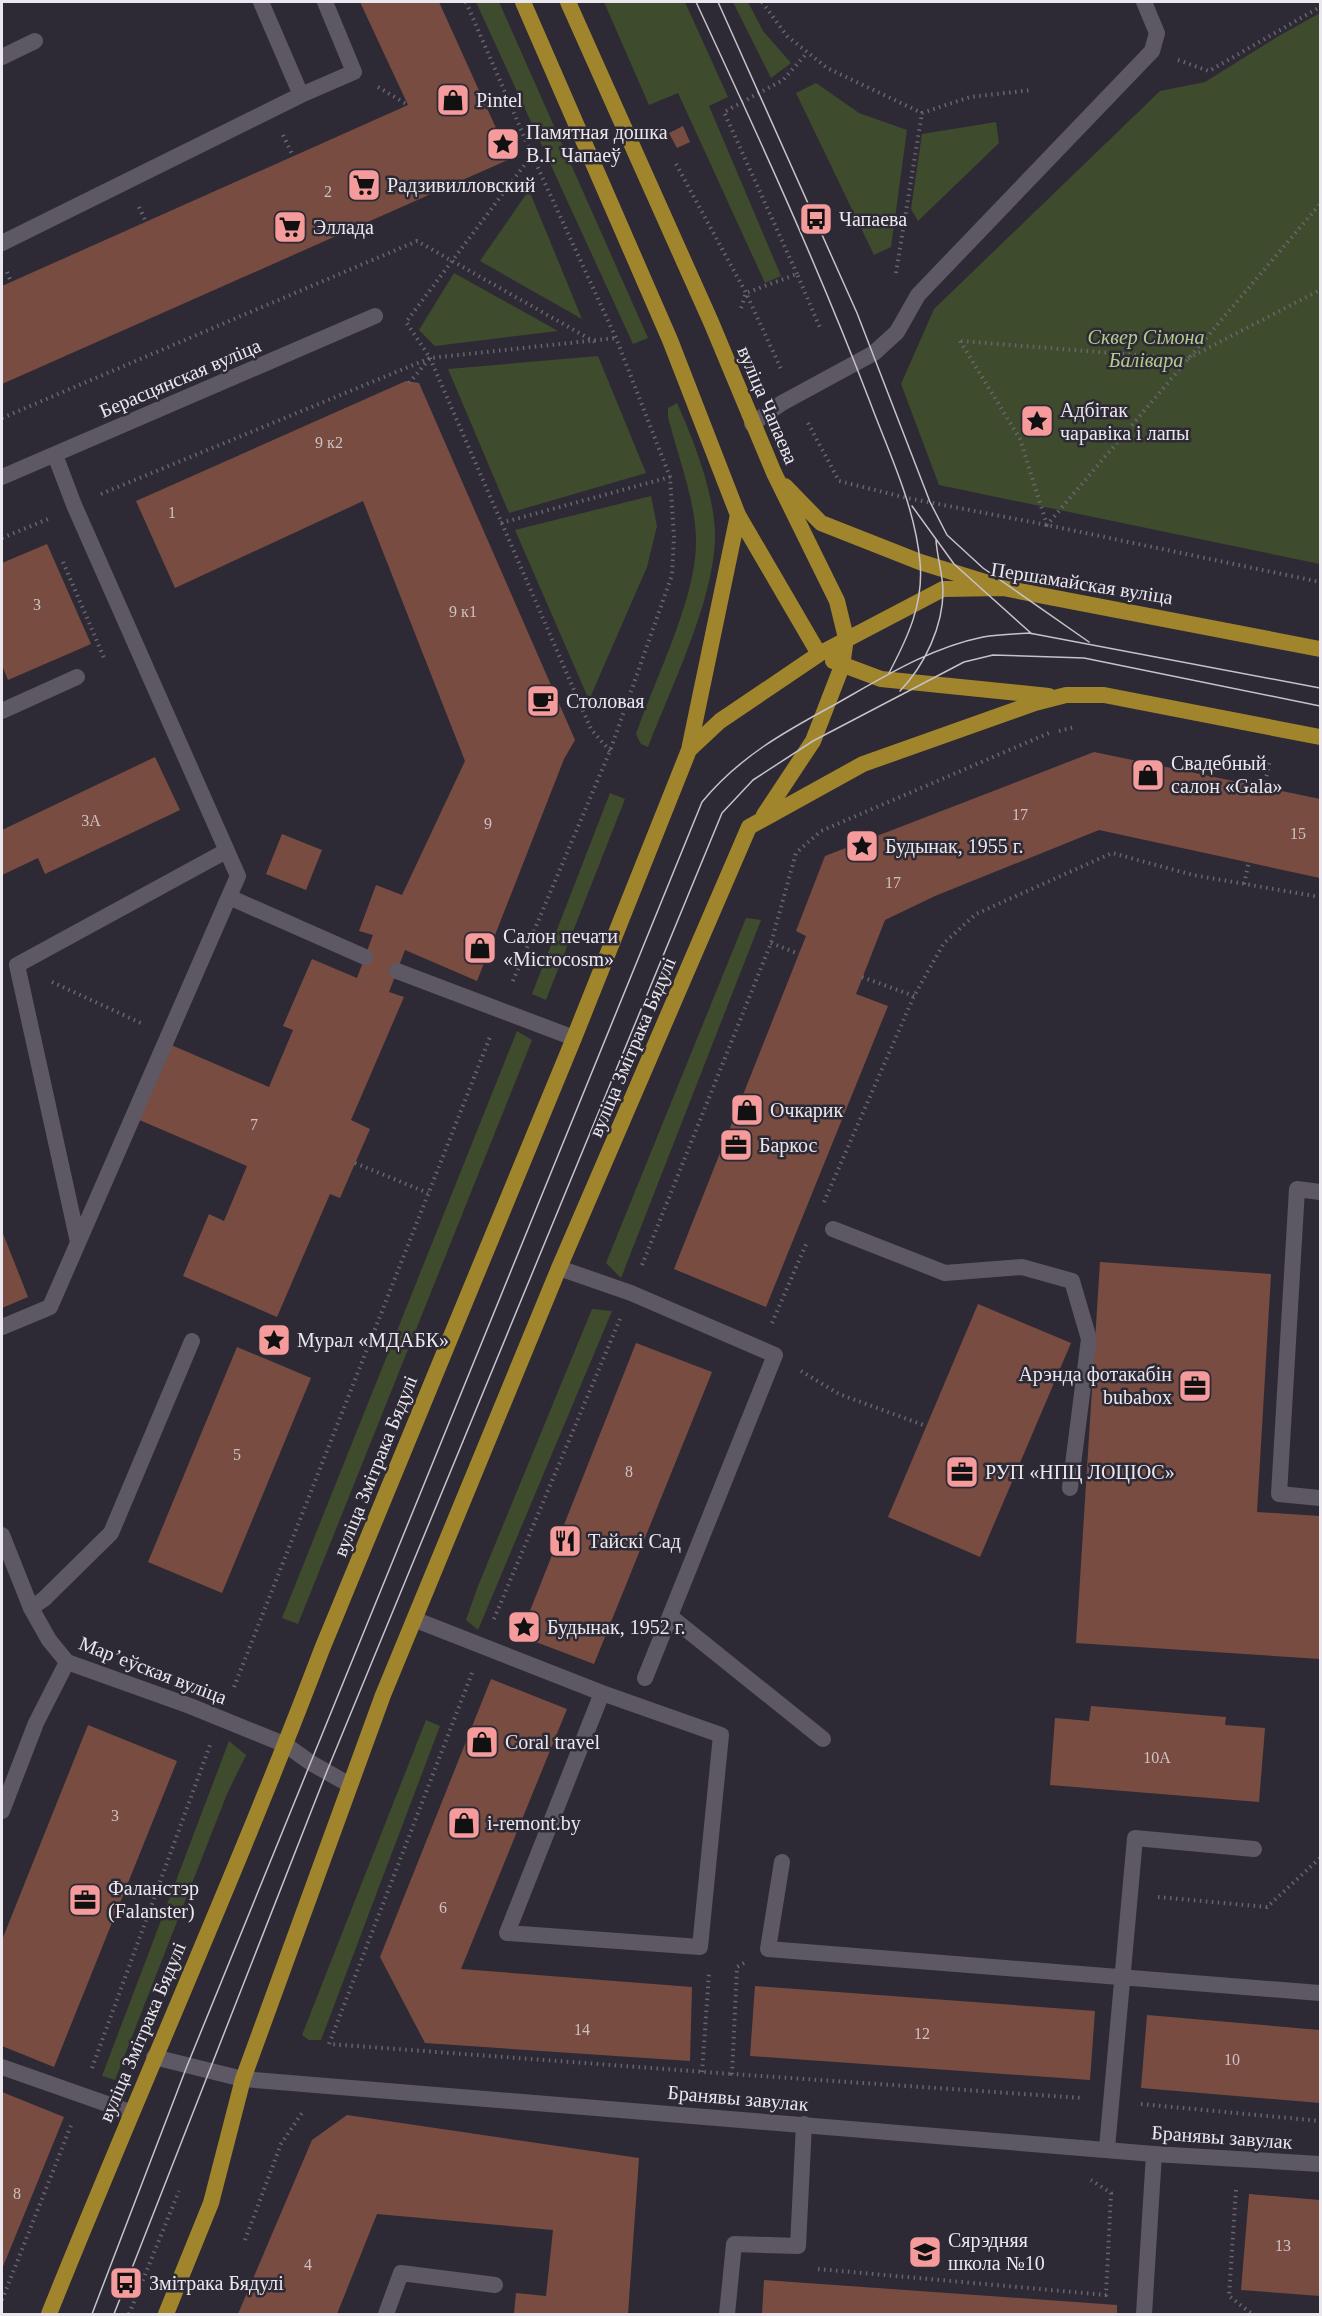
<svg xmlns="http://www.w3.org/2000/svg" width="1322" height="2316" font-family="Georgia,serif">
<style>
.green{fill:#3e4b2c}
.building{fill:#794c42}
.lines{fill:none;stroke-linecap:round;stroke-linejoin:round}
.path{stroke:#69656f;stroke-width:4;stroke-dasharray:1.5 4.5;stroke-linecap:butt}
.service{stroke:#5d5864;stroke-width:16}
.minor{stroke:#5d5864;stroke-width:16}
.primary{stroke:#a1852c;stroke-width:16}
.tram{stroke:#c5c2c9;stroke-width:1.5}
.labels{text-anchor:middle;dominant-baseline:central;stroke-width:5;stroke-linejoin:round;paint-order:stroke}
.number-label{font-size:16px;fill:#cec1c3}
.poi-label{font-size:20px;fill:#eae8ee;stroke:#2e2a35;text-anchor:start}
.park-label{font-size:20px;font-style:italic;fill:#b2ce8b;stroke:#2e2a35}
.street-label{font-size:20px;fill:#eae8ee;stroke:#2e2a35}
</style>
<rect width="100%" height="100%" fill="#2e2a35"/>
<path class="green" d="M476 2H499L648 338 633 344Z
M604 2H685L728 97 709 106 781 276 765 283 678 93 649 105Z
M733 2H748L763 31 791 63 771 78Z
M1320 13V564L939 485 901 384 934 309 1160 91 1205 82 1277 37Z
M816 83 859 113 907 130 891 247 874 255 796 93Z
M996 122 999 143 918 221 911 209 922 134Z
M529 190 582 319 480 261Z
M454 273 558 331 435 346 419 330Z
M598 356 646 473 509 513 448 369Z
M677 403C694 441 716 497 715 539 713 603 671 687 648 747L641 744 636 734C655 679 696 599 696 542 696 501 678 457 668 417V408Z
M651 496 657 526 647 567 589 700 515 530Z
M610 793 625 799 546 1000 532 994Z
M746 918 761 920 621 1278 606 1263Z
M517 1031 532 1040 298 1624 282 1618Z
M592 1309 612 1311 478 1630 466 1620 478 1586Z
M426 1720 440 1726 321 2040H309L302 2035Z
M229 1741 246 1755 227 1794 115 2080 102 2076Z"/>
<path class="building" d="M360 2H439L510 159 2 384V286L408 105Z
M683 126 690 142 677 148 669 133Z
M406 381 419 383 575 740 564 759 477 981 405 950 389 992 404 997 351 1120 370 1129 340 1198 330 1194 277 1317 183 1276 209 1214 224 1221 247 1166 137 1119 169 1044 269 1087 293 1030 283 1026 312 959 357 978 373 935 359 931 376 885 402 895 465 761 363 501 175 588 136 501Z
M47 544 91 644 8 680 2 665V563Z
M1094 752 1320 799V878L1099 830 935 896 885 920 856 994 888 1006 766 1307 674 1269 806 936 796 931 825 856Z
M155 757 180 810 45 874 38 858 2 875V830Z
M282 834 322 850 306 890 266 874Z
M2 1231 28 1297 2 1308Z
M1100 1262 1271 1274 1257 1512 1320 1516V1659L1076 1643Z
M978 1304 1071 1343 980 1557 888 1517Z
M636 1343 712 1372 594 1664 520 1636Z
M237 1347 311 1378 222 1593 148 1562Z
M491 1679 567 1709 461 1969 692 1987 690 2061 425 2043 380 1957Z
M1091 1706 1226 1717 1225 1725 1265 1728 1259 1802 1050 1785 1055 1718 1089 1721Z
M88 1725 177 1761 54 2067 2 2046V1940Z
M755 1986 1095 2011 1090 2080 750 2056Z
M1147 2015 1320 2030V2103L1141 2088Z
M2 2092 64 2117 2 2269Z
M347 2115 639 2158 628 2314H514L516 2293 546 2296 553 2230 377 2214 337 2314H238L312 2140Z
M1249 2194 1320 2200V2296L1241 2290Z
M764 2280 1117 2305V2314H762Z"/>
<g class="lines">
<path class="path" d="M466 2 532 155 616 338 670 477 674 537 672 575 610 751 512 983
M762 2 787 36 827 68 922 113
M1178 60 1209 71 1320 7
M378 87 408 105
M283 135 293 156
M676 164 746 293 782 371
M139 207 146 222
M7 272 11 282
M896 273 922 113 970 97 1032 90
M797 274 724 112 783 80 807 53
M741 308 746 293 797 274 821 330
M960 341 1020 439 1047 525 1320 204
M961 341 1187 359 1320 290
M430 358 591 729 610 751
M409 383 430 358 616 338
M2 418 417 241 595 342
M808 423 839 481 907 498 1047 525 1320 582
M101 494 430 358 406 322 532 155
M501 523 670 477
M2 538 48 519
M63 562 105 660
M1059 731 1075 727
M1264 788 1270 759
M1244 884 1249 861
M771 943 799 954
M862 977 914 996
M52 982 143 1024
M355 1163 428 1193
M824 1202 914 996 944 943 976 914 1112 853 1193 875 1320 897
M642 1265 771 943 796 853 821 831 1049 733
M772 1323 807 1242
M801 1371 839 1394 926 1426
M494 1619 620 1319
M472 1673 329 2044 732 2074
M234 1687 490 1037
M1158 1897 1267 1907 1320 1858
M744 1963 737 1967 732 2074 1082 2098
M92 2068 210 1745
M702 2072 709 1974
M1141 2104 1320 2121
M1236 2190 1229 2296 1252 2314
M245 2240 281 2144 302 2113
M818 2269 1106 2295 1111 2193 1091 2180
M2 2300 72 2123
M129 2314 179 2191"/>
<path class="service" d="M261 2 301 95
M2 57 35 41
M2 243 301 95 354 72 325 2
M752 424 782 403 874 353 897 332 918 295 1152 51 1157 33 1144 2
M2 711 77 677
M229 897 365 957
M397 971 574 1038
M1320 1192 1297 1189 1279 1494 1320 1498
M833 1229 945 1273 1022 1267 1072 1281 1089 1339 1070 1488
M78 1242 17 965 226 851
M559 1268 631 1293 775 1355 645 1678
M2 1327 50 1307 238 876 74 505 55 455
M31 1608 44 1599 111 1533 192 1341
M671 1617 823 1739
M416 1620 602 1693 507 1933 700 1947 721 1735 602 1693
M2 1811 36 1723 67 1662
M782 1862 768 1949 1320 1993
M2 2067 130 2112
M1107 2148 1135 1838 1254 1849
M386 2314 401 2273 495 2285
M727 2314 734 2244 798 2246 804 2124
M1144 2314 1154 2154"/>
<path class="minor" d="M2 477 375 316
M2 1535 31 1608 49 1640 67 1662 190 1706 286 1745 311 1763 350 1785
M154 2057 243 2079 1154 2154 1320 2164"/>
<path class="primary" d="M523 2 670 340 738 515 819 654
M568 2 711 322 774 473 837 601 846 638 842 666 813 741 764 815
M785 486 821 523 920 562 988 583
M833 661 881 679 1049 696
M689 750 738 515
M49 2314C138 2092 237 1873 322 1649L574 1038 689 750 720 721 819 654 943 589 1003 588 1320 649
M166 2314 211 2203 243 2079 383 1695 559 1268 749 827 863 764 1035 703 1066 695H1104L1320 737"/>
<path class="tram" d="M696 2C757 133 818 266 870 402 889 453 915 506 920 562 924 603 908 637 889 673
M718 2 857 313 930 502 947 535 983 568 1089 642
M912 506 954 564 1032 634
M900 691C925 665 943 626 943 591 943 575 937 557 936 540
M92 2314 187 2066 702 802C739 757 784 732 834 705 882 678 929 648 983 637 998 634 1014 634 1029 633L1320 688
M114 2314 327 1771 722 813 753 780 813 741 964 662 993 655 1084 658 1320 706"/>
</g>
<defs>
<symbol id="shop-square" viewBox="-11 -11 22 22"><rect x="-9" y="-9" width="18" height="18" rx="4" fill="#f59b9c" stroke="#2e2a35"/><path d="M-5-2.5h2.3a2.7 3.5 0 0 1 5.4 0H5L5.5 6h-11ZM-1.5-2.5h3a1.5 2.3 0 0 0-3 0Z" fill="#111"/></symbol>
<symbol id="sight-square" viewBox="-11 -11 22 22"><rect x="-9" y="-9" width="18" height="18" rx="4" fill="#f59b9c" stroke="#2e2a35"/><path d="M0-6L1.8-2.2L6-1.7L2.9 1.2L3.7 5.4L0 3.3L-3.7 5.4L-2.9 1.2L-6-1.7L-1.8-2.2Z" fill="#111"/></symbol>
<symbol id="supermarket-square" viewBox="-11 -11 22 22"><rect x="-9" y="-9" width="18" height="18" rx="4" fill="#f59b9c" stroke="#2e2a35"/><path d="M-6-5.5h2.5l.6 2H6L4.5 2H-2.5L-4.4-4H-6ZM-1.5 3.2a1.3 1.3 0 1 0 .1 0ZM3 3.2a1.3 1.3 0 1 0 .1 0Z" fill="#111"/></symbol>
<symbol id="bus-square" viewBox="-11 -11 22 22"><rect x="-9" y="-9" width="18" height="18" rx="4" fill="#f59b9c" stroke="#2e2a35"/><path d="M-5-6H5V4H4V6H2V4H-2V6H-4V4H-5ZM-3.5-4V0h7V-4ZM-3.5 1.2v1.5H-2V1.2ZM2 1.2v1.5H3.5V1.2Z" fill="#111"/></symbol>
<symbol id="cafe-square" viewBox="-11 -11 22 22"><rect x="-9" y="-9" width="18" height="18" rx="4" fill="#f59b9c" stroke="#2e2a35"/><path d="M-5.5-4.5H6V0H3Q3 3.5 0 3.5H-2.5Q-5.5 3.5-5.5 0ZM3-3.2v2h1.7v-2ZM-6 4.5H4V6H-6Z" fill="#111"/></symbol>
<symbol id="office-square" viewBox="-11 -11 22 22"><rect x="-9" y="-9" width="18" height="18" rx="4" fill="#f59b9c" stroke="#2e2a35"/><path d="M-6-3h4V-5.5h4V-3h4V5H-6ZM-1-4.5V-3h2v-1.5ZM-6 0V1H6V0Z" fill="#111"/></symbol>
<symbol id="restaurant-square" viewBox="-11 -11 22 22"><rect x="-9" y="-9" width="18" height="18" rx="4" fill="#f59b9c" stroke="#2e2a35"/><path d="M-5-6h1v4h1v-4h1v4h1v-4h1v5L-1.5 .5V6h-2V.5L-5-1ZM5-6V6H3V1.5H1.5Q1.5-4 5-6Z" fill="#111"/></symbol>
<symbol id="school-square" viewBox="-11 -11 22 22"><rect x="-9" y="-9" width="18" height="18" rx="4" fill="#f59b9c" stroke="#2e2a35"/><path d="M0-5L7-2L0 1L-7-2ZM-4 1L0 2.5L4 1V4Q0 6-4 4Z" fill="#111"/></symbol>
</defs>
<g fill-rule="evenodd">
<use href="#shop-square" x="434" y="81" width="38" height="38"/>
<use href="#sight-square" x="484" y="125" width="38" height="38"/>
<use href="#supermarket-square" x="345" y="166" width="38" height="38"/>
<use href="#bus-square" x="797" y="200" width="38" height="38"/>
<use href="#supermarket-square" x="271" y="208" width="38" height="38"/>
<use href="#sight-square" x="1018" y="402" width="38" height="38"/>
<use href="#cafe-square" x="524" y="682" width="38" height="38"/>
<use href="#shop-square" x="1129" y="756" width="38" height="38"/>
<use href="#sight-square" x="843" y="827" width="38" height="38"/>
<use href="#shop-square" x="461" y="929" width="38" height="38"/>
<use href="#shop-square" x="728" y="1091" width="38" height="38"/>
<use href="#office-square" x="717" y="1126" width="38" height="38"/>
<use href="#sight-square" x="255" y="1321" width="38" height="38"/>
<use href="#office-square" x="1176" y="1367" width="38" height="38"/>
<use href="#office-square" x="943" y="1453" width="38" height="38"/>
<use href="#restaurant-square" x="546" y="1522" width="38" height="38"/>
<use href="#sight-square" x="505" y="1608" width="38" height="38"/>
<use href="#shop-square" x="463" y="1723" width="38" height="38"/>
<use href="#shop-square" x="445" y="1804" width="38" height="38"/>
<use href="#office-square" x="66" y="1881" width="38" height="38"/>
<use href="#school-square" x="906" y="2233" width="38" height="38"/>
<use href="#bus-square" x="107" y="2264" width="38" height="38"/>
</g>
<g class="labels">
<g class="number-label">
<text x="328" y="191">2</text>
<text x="329" y="442">9 к2</text>
<text x="172" y="512">1</text>
<text x="37" y="604">3</text>
<text x="463" y="611">9 к1</text>
<text x="1020" y="814">17</text>
<text x="91" y="820">3А</text>
<text x="488" y="823">9</text>
<text x="1298" y="833">15</text>
<text x="893" y="882">17</text>
<text x="254" y="1124">7</text>
<text x="237" y="1454">5</text>
<text x="629" y="1471">8</text>
<text x="1157" y="1757">10А</text>
<text x="115" y="1815">3</text>
<text x="443" y="1907">6</text>
<text x="582" y="2029">14</text>
<text x="922" y="2033">12</text>
<text x="1232" y="2059">10</text>
<text x="17" y="2193">8</text>
<text x="1283" y="2245">13</text>
<text x="308" y="2264">4</text>
</g>
<g class="poi-label">
<text x="476" y="100">Pintel</text>
<text x="526" y="132">Памятная дошка<tspan x="526" dy="23">В.І. Чапаеў</tspan></text>
<text x="387" y="185">Радзивилловский</text>
<text x="839" y="219">Чапаева</text>
<text x="313" y="227">Эллада</text>
<text x="1060" y="410">Адбітак<tspan x="1060" dy="23">чаравіка і лапы</tspan></text>
<text x="566" y="701">Столовая</text>
<text x="1171" y="763">Свадебный<tspan x="1171" dy="23">салон «Gala»</tspan></text>
<text x="885" y="846">Будынак, 1955 г.</text>
<text x="503" y="936">Салон печати<tspan x="503" dy="23">«Microcosm»</tspan></text>
<text x="770" y="1110">Очкарик</text>
<text x="759" y="1145">Баркос</text>
<text x="297" y="1340">Мурал «МДАБК»</text>
<text x="1172" y="1374" text-anchor="end">Арэнда фотакабін<tspan x="1172" dy="23">bubabox</tspan></text>
<text x="985" y="1472">РУП «НПЦ ЛОЦІОС»</text>
<text x="588" y="1541">Тайскі Сад</text>
<text x="547" y="1627">Будынак, 1952 г.</text>
<text x="505" y="1742">Coral travel</text>
<text x="487" y="1823">i-remont.by</text>
<text x="108" y="1888">Фаланстэр<tspan x="108" dy="23">(Falanster)</tspan></text>
<text x="948" y="2240">Сярэдняя<tspan x="948" dy="23">школа №10</tspan></text>
<text x="149" y="2283">Змітрака Бядулі</text>
</g>
<g class="park-label">
<text x="1146" y="337">Сквер Сімона<tspan x="1146" dy="23">Балівара</tspan></text>
</g>
<g class="street-label">
<text transform="translate(180 378) rotate(-23)">Берасцянская вуліца</text>
<text transform="translate(768 405) rotate(67)">вуліца Чапаева</text>
<text transform="translate(1082 583) rotate(9)">Першамайская вуліца</text>
<text transform="translate(632 1047) rotate(-67)">вуліца Змітрака Бядулі</text>
<text transform="translate(375 1466) rotate(-68)">вуліца Змітрака Бядулі</text>
<text transform="translate(153 1670) rotate(21)">Марʼеўская вуліца</text>
<text transform="translate(142 2032) rotate(-67)">вуліца Змітрака Бядулі</text>
<text transform="translate(738 2098) rotate(5)">Бранявы завулак</text>
<text transform="translate(1222 2137) rotate(4)">Бранявы завулак</text>
</g>
</g>
<rect width="1322" height="2316" fill="none" stroke="#eae8ee" stroke-width="6"/>
</svg>
